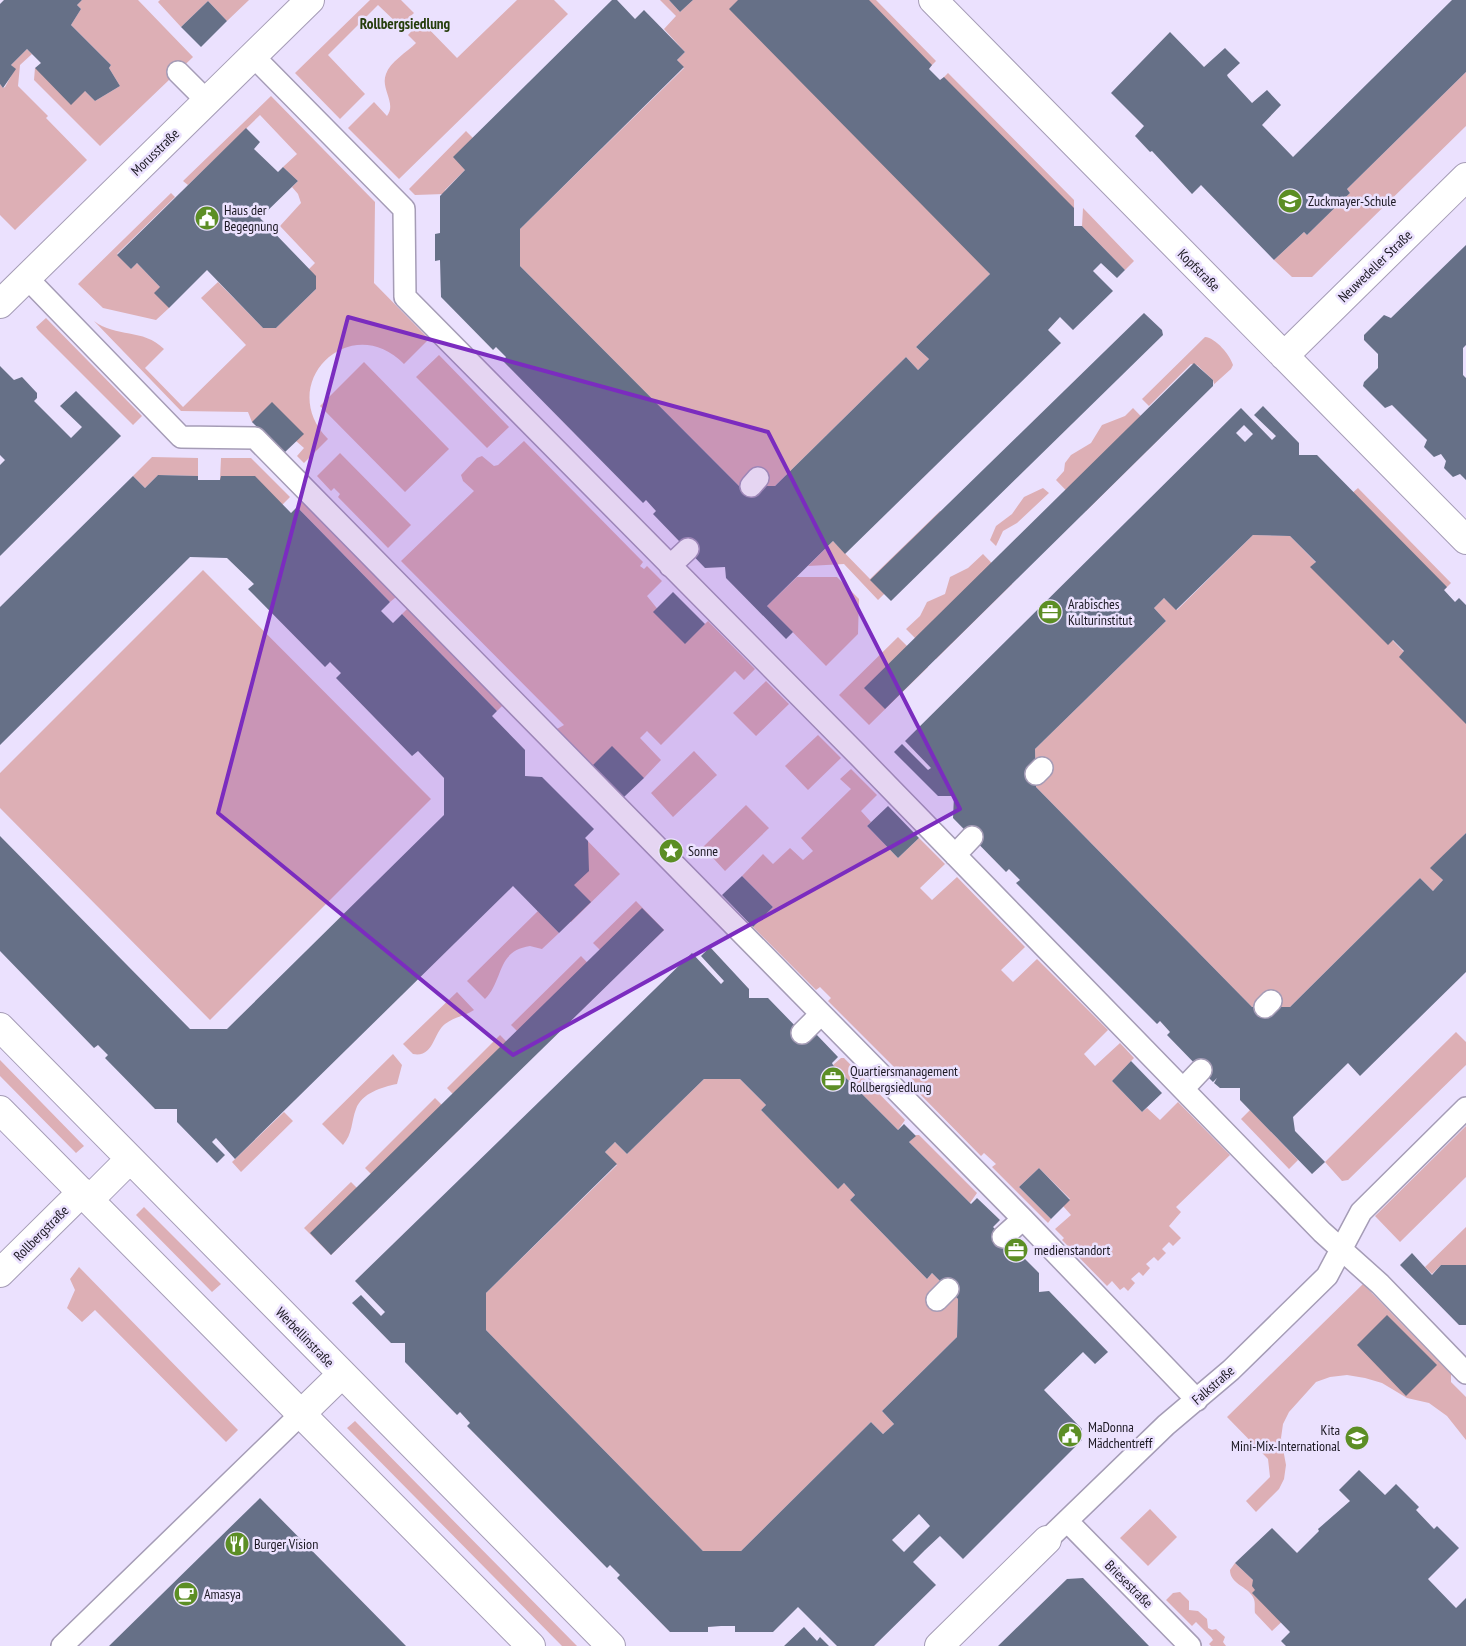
<svg xmlns="http://www.w3.org/2000/svg" width="1466" height="1646" font-family="'PT Sans Narrow',sans-serif">
<style>
.green{fill:#ddafb5}
.building{fill:#667087;fill-rule:evenodd}
.lines{fill:none;stroke-linecap:round;stroke-linejoin:round}
.lane-casing{stroke:#a59cb6;stroke-width:24}
.street-casing{stroke:#a59cb6;stroke-width:30}
.secondary-casing{stroke:#a59cb6;stroke-width:30}
.lane{stroke:#fff;stroke-width:21}
.street{stroke:#fff;stroke-width:28}
.secondary{stroke:#fff;stroke-width:28}
.marked{fill:#7b2cbf;fill-opacity:0.2;stroke:#7b2cbf;stroke-width:4;stroke-linejoin:round}
.labels{text-anchor:middle;dominant-baseline:central;stroke-width:5;stroke-linejoin:round;paint-order:stroke}
.street-label{font-size:14px;fill:#1b1822;stroke:#ebe1fe}
.poi-label{font-size:14px;fill:#1b1822;stroke:#ebe1fe;text-anchor:start}
.neighbourhood-label{font-size:15px;font-weight:bold;fill:#253d0b;stroke:#ebe1fe}
</style>
<rect width="100%" height="100%" fill="#ebe1fe"/>
<path class="green" d="M82 0H138L193 57 100 146 34 80 35 68 85 91 95 101 120 86 109 68 111 65 71 25 81 9 77 5Z
M160 0H249L227 21 208 1 181 27 158 2Z
M370 0H401L414 13 400 26 378 5 328 55 365 94 340 119 295 73Z
M517 0H554L568 14 399 179 348 128 374 102 387 116C397 103 380 89 386 74 390 62 407 52 416 43L408 35 421 21 457 58Z
M660 0H669L680 12 693 0H761L990 274 916 347 929 359 918 370 906 357 775 486H739L520 266V229L684 68 677 60 685 52 664 29 676 16Z
M862 0H876L936 61 929 68Z
M27 49 32 54 20 65 18 86 48 116 46 118 87 160 15 230 0 215V84L3 88 5 87 15 69 11 65Z
M1466 72V126L1312 277H1292L1274 260 1304 232 1307 235 1350 193 1347 189Z
M948 73 1074 200V215L941 80Z
M271 96 375 202 374 283 429 339 404 364C350 309 274 384 328 439L304 463 297 456 304 448 296 441 252 422 248 412 181 411 94 321C116 338 143 328 164 349L145 368 183 407 246 345 201 298 218 282 263 328H276L316 289 309 269 315 263 280 226 301 203 298 194 292 187 298 181 283 167 297 154 260 115 188 185 183 181Z
M466 131 473 138 465 170 445 190 444 194 415 195 409 189Z
M171 193 175 197 117 254 131 269 137 263 160 287 169 308 156 320 103 308 78 284Z
M1083 208 1134 261 1125 270 1082 226Z
M46 318 142 416 133 425 38 330 36 327Z
M1205 337C1216 338 1230 355 1233 365L1231 369 1211 387 1214 384 1213 380 1197 365 1191 364 1149 406 1142 399Z
M439 355 509 427 487 448 416 377Z
M364 362 449 449 405 492 320 406Z
M1133 408 1161 437 1086 511 1056 480 1064 471 1065 463 1071 455 1091 443 1102 425 1125 416Z
M524 441 643 562 640 566 644 569 647 566 662 581 647 596 685 643 708 621 755 669 744 680 735 671 661 745 647 731 640 738 661 760 644 778 592 766 557 729 564 725 401 561 474 491 463 481 461 475 477 458 482 456 494 466 498 465Z
M340 453 411 525 388 548 338 497 340 494 334 488 331 491 317 476Z
M152 457 198 458V476L158 475 145 488 133 476Z
M221 458H251L290 497 279 508 220 480Z
M1043 488 1049 493 1017 523 1003 531 996 546 990 540 996 526 1012 514 1024 497Z
M1358 488 1451 583 1444 590 1350 495Z
M302 502 396 597 390 602 297 507Z
M940 511 954 525 878 600 844 564 808 566 833 541 870 579Z
M1253 535 1290 536 1466 715V833L1431 868 1443 880 1433 891 1420 878 1290 1007H1252L1036 787 1035 749 1166 621 1154 608 1164 598 1177 610Z
M983 554 1012 584 936 659 906 629 920 616 927 602 945 594 950 577 968 568Z
M203 570 431 799 210 1020 0 808V773Z
M797 577H837L859 599 858 634 826 666 767 606Z
M408 608 503 705 497 711 402 614Z
M898 637 928 667 869 725 839 695Z
M766 681 789 704 756 736 733 713Z
M818 735 841 758 808 790 785 766Z
M694 751 717 775 673 817 651 793Z
M851 769 877 795 861 811 871 822 867 826 898 858 919 838 945 864 920 888 932 900 957 877 1025 947 1001 970 1013 982 1037 959 1108 1030 1084 1054 1095 1066 1120 1043 1134 1058 1112 1081 1142 1112 1147 1108 1160 1120 1178 1102 1230 1155 1176 1207 1181 1212 1169 1226 1181 1238 1173 1246 1169 1242 1162 1249 1166 1253 1158 1261 1154 1257 1146 1264 1150 1268 1143 1276 1139 1272 1131 1279 1135 1283 1128 1291 1124 1287 1120 1290 1112 1281 1107 1286 1062 1240 1064 1238 1055 1229 1071 1215 1063 1206 1070 1199 1039 1168 1019 1187 1051 1219 1048 1223 992 1167 996 1164 984 1153 981 1156 910 1084 913 1080 901 1068 898 1071 828 1001 831 998 820 987 816 990 753 927 773 907 742 876 763 854 773 864 790 848 803 860 813 851 801 838 851 789 840 779Z
M746 805 769 828 725 871 703 847Z
M573 826 620 874 571 922 525 874Z
M636 901 664 930 621 971 593 943Z
M538 911 559 933 542 949 530 946C496 951 504 980 485 999L467 981Z
M581 956 608 984 538 1052 511 1025Z
M457 992 474 1010C465 1016 454 1017 445 1024 433 1033 434 1058 413 1054L403 1044Z
M1456 1032 1466 1042V1065L1348 1180 1342 1181 1325 1162Z
M500 1035 527 1063 473 1115 447 1088Z
M393 1054 402 1065 397 1084C382 1087 362 1093 356 1109 351 1122 353 1133 343 1145L322 1124Z
M841 1058H844L905 1120 898 1130 833 1065Z
M0 1060 84 1146 76 1153 0 1076Z
M704 1079H740L766 1105 761 1110 838 1188 844 1183 855 1195 850 1200 927 1279 932 1273 958 1299 957 1337 882 1411 894 1424 883 1434 871 1422 741 1551H703L486 1330V1293L617 1165 605 1152 615 1142 627 1154Z
M435 1098 463 1126 392 1195 365 1168Z
M1250 1110 1298 1160 1289 1169 1241 1119Z
M284 1112 293 1121 241 1172 232 1162Z
M1466 1126V1177L1400 1242 1375 1216Z
M916 1135H919L977 1193 970 1203 909 1142Z
M351 1182 378 1209 331 1255 304 1228Z
M144 1207 221 1284 212 1292 136 1215Z
M1466 1227V1265H1441L1432 1274 1425 1267Z
M79 1267 238 1430 226 1442 95 1310 82 1322 67 1308 75 1290 70 1279Z
M1363 1284 1451 1374V1382L1466 1397V1440L1447 1416 1429 1403 1407 1398 1382 1383 1365 1378 1347 1375 1330 1377 1316 1382 1289 1412 1283 1424 1281 1438 1286 1465 1284 1479 1279 1489 1256 1512 1246 1501 1270 1477 1268 1459 1227 1417Z
M355 1421 577 1646H562L347 1428Z
M1150 1509 1177 1537 1148 1566 1120 1538Z
M1235 1563 1253 1580 1256 1577 1291 1613 1272 1631 1255 1613C1254 1608 1256 1602 1253 1597 1247 1586 1230 1584 1230 1570Z
M1180 1592 1189 1601V1610L1198 1611 1207 1619 1208 1628 1212 1630 1216 1629 1225 1637 1223 1642 1226 1646H1211L1209 1644 1213 1640 1211 1637 1196 1622 1192 1626 1166 1600 1173 1593Z"/>
<path class="building" d="M4 0H82L77 5 81 9 71 25 111 65 109 68 120 86 95 101 85 91 71 105 35 68 41 63 27 49 11 65 16 69 3 88 0 84V4Z
M612 0H617L635 19 644 10 685 52 677 60 684 67 520 229V266L739 486H775L906 357 918 370 929 359 916 347 990 274 729 9 738 0H869L932 65 929 69 940 80 944 77 1074 208V226H1082L1125 270 1117 278 1101 263 1093 271 1113 291 1073 330 1060 317 1048 330 1061 343 845 554 833 541 767 606 793 632 786 639 726 578 725 567 705 568 653 514 656 511 646 500 643 503 503 361 506 357 496 347 493 350 441 297 440 260 435 261V234L440 233V196L465 170 453 157Z
M669 0H693L680 12Z
M1452 0H1466V72L1347 189 1350 193 1307 235 1304 232 1274 260 1201 185 1192 194 1152 151 1150 152 1135 136 1144 126 1111 93 1170 32 1204 67 1225 48 1240 63 1227 75 1228 77 1252 103 1267 90 1281 105 1262 125 1293 157Z
M208 1 227 21 201 47 181 27Z
M246 128 260 142 254 149 278 172 283 167 298 181 260 218 316 276V289L276 328H263L207 270 169 308 154 293 160 287 137 263 131 269 117 255Z
M1466 245V345L1463 348V375L1466 378V480L1460 474 1453 477 1444 468 1446 461 1441 454 1434 457 1424 447 1427 440 1392 405 1385 408 1363 386 1364 382 1378 368V354L1364 340V335L1384 315 1391 318Z
M1144 313 1162 330 1163 335 891 601 870 580Z
M1194 363 1213 380V386L885 709 864 688Z
M0 366 14 380 22 377 37 393V398L34 401 71 438 82 427 60 406 76 391 121 436 0 556V465L5 460 0 455Z
M272 402 304 434 284 453 252 422Z
M1263 406 1299 443V455H1317L1447 587 1444 590 1455 602 1459 598 1466 605V724L1399 657 1404 651 1393 640 1388 645 1310 567 1316 562 1290 536 1253 535 1176 610 1164 598 1154 608 1166 621 1035 749 1036 787 1252 1007H1290L1420 878 1433 891 1443 880 1430 868 1466 833V972L1360 1076 1348 1063 1293 1117 1295 1131 1325 1162 1312 1174 1240 1100V1088H1220L1214 1083 1217 1078 1213 1082 1208 1077 1211 1072 1207 1075 1201 1070 1167 1035 1170 1032 1160 1021 1157 1024 1016 883 1020 880 1009 869 1006 872 953 818 954 796H938L894 752 902 744 928 770 931 768 905 741 1241 408 1272 440 1276 436 1254 415ZM1244 425 1253 434 1245 442 1236 433Z
M158 475 198 476V480H220L221 476H255L291 513 297 507 390 602 381 611 393 623 402 614 497 711 492 716 525 750V776L542 777 594 829 585 838 588 841 589 871 574 885 591 902 559 933 513 886 235 1159 216 1138 212 1142 225 1155 217 1163 177 1122V1109H155L105 1058 108 1055 98 1045 94 1048 0 951V836L190 1029H227L444 815V778L418 751 412 756 336 678 341 673 330 662 325 667 248 589 254 584 227 558 190 557 0 745V607L133 476 145 488Z
M673 592 705 624 685 644 653 612Z
M612 746 644 778 624 797 592 766Z
M888 806 919 838 898 858 867 826Z
M742 876 773 907 753 927 722 895Z
M642 908 664 930 331 1255 310 1233Z
M710 947 749 989V998H768L802 1033 816 1034 838 1057 832 1063 833 1065 898 1130 904 1124 916 1136 909 1142 971 1204 977 1198 1000 1220 993 1227 1039 1273V1292L1049 1291 1108 1352 1095 1364 1083 1352 1044 1390 1082 1429V1440L963 1559 940 1536 925 1550 913 1562 936 1585 874 1646H837L798 1607 773 1632H735V1626H721L708 1627V1632H670L617 1578 620 1575 610 1565 607 1568 470 1429 467 1426 470 1423 460 1412 457 1415 405 1362V1343H391L352 1303 361 1295 381 1316 385 1312 355 1281 692 953 721 984 724 981 701 956ZM704 1079H740L766 1105 761 1110 838 1189 844 1183 855 1195 850 1200 927 1279 932 1273 958 1299 957 1337 882 1411 894 1424 883 1434 871 1422 741 1551H703L486 1330V1293L617 1164 605 1152 615 1142 627 1154ZM919 1514 930 1526 904 1552 892 1540Z
M1131 1061 1162 1093 1142 1112 1112 1081Z
M1039 1168 1070 1200 1051 1219 1019 1187Z
M1412 1253 1432 1275 1441 1265H1466V1325H1459L1400 1265Z
M1387 1315 1437 1365 1406 1396 1357 1345Z
M1359 1470 1385 1495 1396 1484 1419 1507 1416 1510 1434 1529 1437 1526 1459 1548 1428 1579 1456 1608 1466 1598V1646H1286L1281 1641 1290 1632 1252 1593 1255 1590 1252 1586 1253 1580 1235 1563 1272 1528 1297 1553 1319 1531 1318 1529 1350 1501 1339 1490Z
M260 1498 406 1646H109Z
M1083 1578 1149 1646H998L1067 1579Z
M804 1627 817 1641 820 1637 829 1646H784Z"/>
<g class="lines">
<defs>
<path id="lane" d="M253 56 404 209 405 297 856 753 1322 1232 1380 1284 1466 1373
M178 72 207 101
M27 278 181 437 255 438 1023 1219 1197 1400
M751 486 758 478
M670 566 688 549
M1036 774 1042 768
M955 855 972 837
M1265 1007 1271 1001
M802 1033 821 1014
M1183 1089 1201 1070
M1003 1237 1023 1219
M937 1300 948 1289
M1067 1521 1190 1646
M1047 1540 1166 1425 1231 1370 1327 1276 1361 1212 1466 1108
M62 1646 301 1414"/>
<path id="street" d="M933 0 1466 540
M0 304 310 0
M1284 356 1466 177
M0 1273 82 1192
M939 1646 1047 1540"/>
<path id="secondary" d="M0 1027 611 1646
M0 1110 531 1646
M89 1200 130 1159
M301 1414 342 1374"/>
</defs>
<use href="#lane" class="lane-casing"/>
<use href="#street" class="street-casing"/>
<use href="#secondary" class="secondary-casing"/>
<use href="#lane" class="lane"/>
<use href="#street" class="street"/>
<use href="#secondary" class="secondary"/>
</g>
<path class="marked" d="M348 317 768 432 960 809 513 1055 218 813Z"/>
<defs>
<symbol id="school-disc" viewBox="-11 -11 22 22"><circle r="9.5" fill="#5c8e25" stroke="#ebe1fe"/><path d="M0-5L7-2L0 1L-7-2ZM-4 1L0 2.5L4 1V4Q0 6-4 4Z" fill="#fff"/></symbol>
<symbol id="civic-disc" viewBox="-11 -11 22 22"><circle r="9.5" fill="#5c8e25" stroke="#ebe1fe"/><path d="M-.6-6.5H3V-4.5H.6V-3L4-1V1h2V6H-6V1h2V-1L-.6-3ZM-1.2 2.5V6h2.4V2.5Z" fill="#fff"/></symbol>
<symbol id="office-disc" viewBox="-11 -11 22 22"><circle r="9.5" fill="#5c8e25" stroke="#ebe1fe"/><path d="M-6-3h4V-5.5h4V-3h4V5H-6ZM-1-4.5V-3h2v-1.5ZM-6 0V1H6V0Z" fill="#fff"/></symbol>
<symbol id="sight-disc" viewBox="-11 -11 22 22"><circle r="9.5" fill="#5c8e25" stroke="#ebe1fe"/><path d="M0-6L1.8-2.2L6-1.7L2.9 1.2L3.7 5.4L0 3.3L-3.7 5.4L-2.9 1.2L-6-1.7L-1.8-2.2Z" fill="#fff"/></symbol>
<symbol id="restaurant-disc" viewBox="-11 -11 22 22"><circle r="9.5" fill="#5c8e25" stroke="#ebe1fe"/><path d="M-5-6h1v4h1v-4h1v4h1v-4h1v5L-1.5 .5V6h-2V.5L-5-1ZM5-6V6H3V1.5H1.5Q1.5-4 5-6Z" fill="#fff"/></symbol>
<symbol id="cafe-disc" viewBox="-11 -11 22 22"><circle r="9.5" fill="#5c8e25" stroke="#ebe1fe"/><path d="M-5.5-4.5H6V0H3Q3 3.5 0 3.5H-2.5Q-5.5 3.5-5.5 0ZM3-3.2v2h1.7v-2ZM-6 4.5H4V6H-6Z" fill="#fff"/></symbol>
</defs>
<g fill-rule="evenodd">
<use href="#school-disc" x="1276" y="187" width="28" height="28"/>
<use href="#civic-disc" x="193" y="204" width="28" height="28"/>
<use href="#office-disc" x="1036" y="598" width="28" height="28"/>
<use href="#sight-disc" x="657" y="837" width="28" height="28"/>
<use href="#office-disc" x="819" y="1065" width="28" height="28"/>
<use href="#office-disc" x="1002" y="1236" width="28" height="28"/>
<use href="#civic-disc" x="1056" y="1421" width="28" height="28"/>
<use href="#school-disc" x="1343" y="1424" width="28" height="28"/>
<use href="#restaurant-disc" x="223" y="1530" width="28" height="28"/>
<use href="#cafe-disc" x="172" y="1580" width="28" height="28"/>
</g>
<g class="labels">
<g class="street-label">
<text transform="translate(155 152) rotate(-44)">Morusstraße</text>
<text transform="translate(1375 266) rotate(-44)">Neuwedeller Straße</text>
<text transform="translate(1199 270) rotate(45)">Kopfstraße</text>
<text transform="translate(41 1233) rotate(-45)">Rollbergstraße</text>
<text transform="translate(305 1337) rotate(46)">Werbellinstraße</text>
<text transform="translate(1213 1385) rotate(-41)">Falkstraße</text>
<text transform="translate(1129 1584) rotate(45)">Briesestraße</text>
</g>
<g class="poi-label">
<text x="1308" y="201">Zuckmayer-Schule</text>
<text x="224" y="210">Haus der<tspan x="224" dy="16">Begegnung</tspan></text>
<text x="1068" y="604">Arabisches<tspan x="1068" dy="16">Kulturinstitut</tspan></text>
<text x="688" y="851">Sonne</text>
<text x="850" y="1071">Quartiersmanagement<tspan x="850" dy="16">Rollbergsiedlung</tspan></text>
<text x="1034" y="1250">medienstandort</text>
<text x="1088" y="1427">MaDonna<tspan x="1088" dy="16">Mädchentreff</tspan></text>
<text x="1340" y="1430" text-anchor="end">Kita<tspan x="1340" dy="16">Mini-Mix-International</tspan></text>
<text x="254" y="1544">Burger Vision</text>
<text x="204" y="1594">Amasya</text>
</g>
<g class="neighbourhood-label">
<text x="405" y="23">Rollbergsiedlung</text>
</g>
</g>
</svg>
